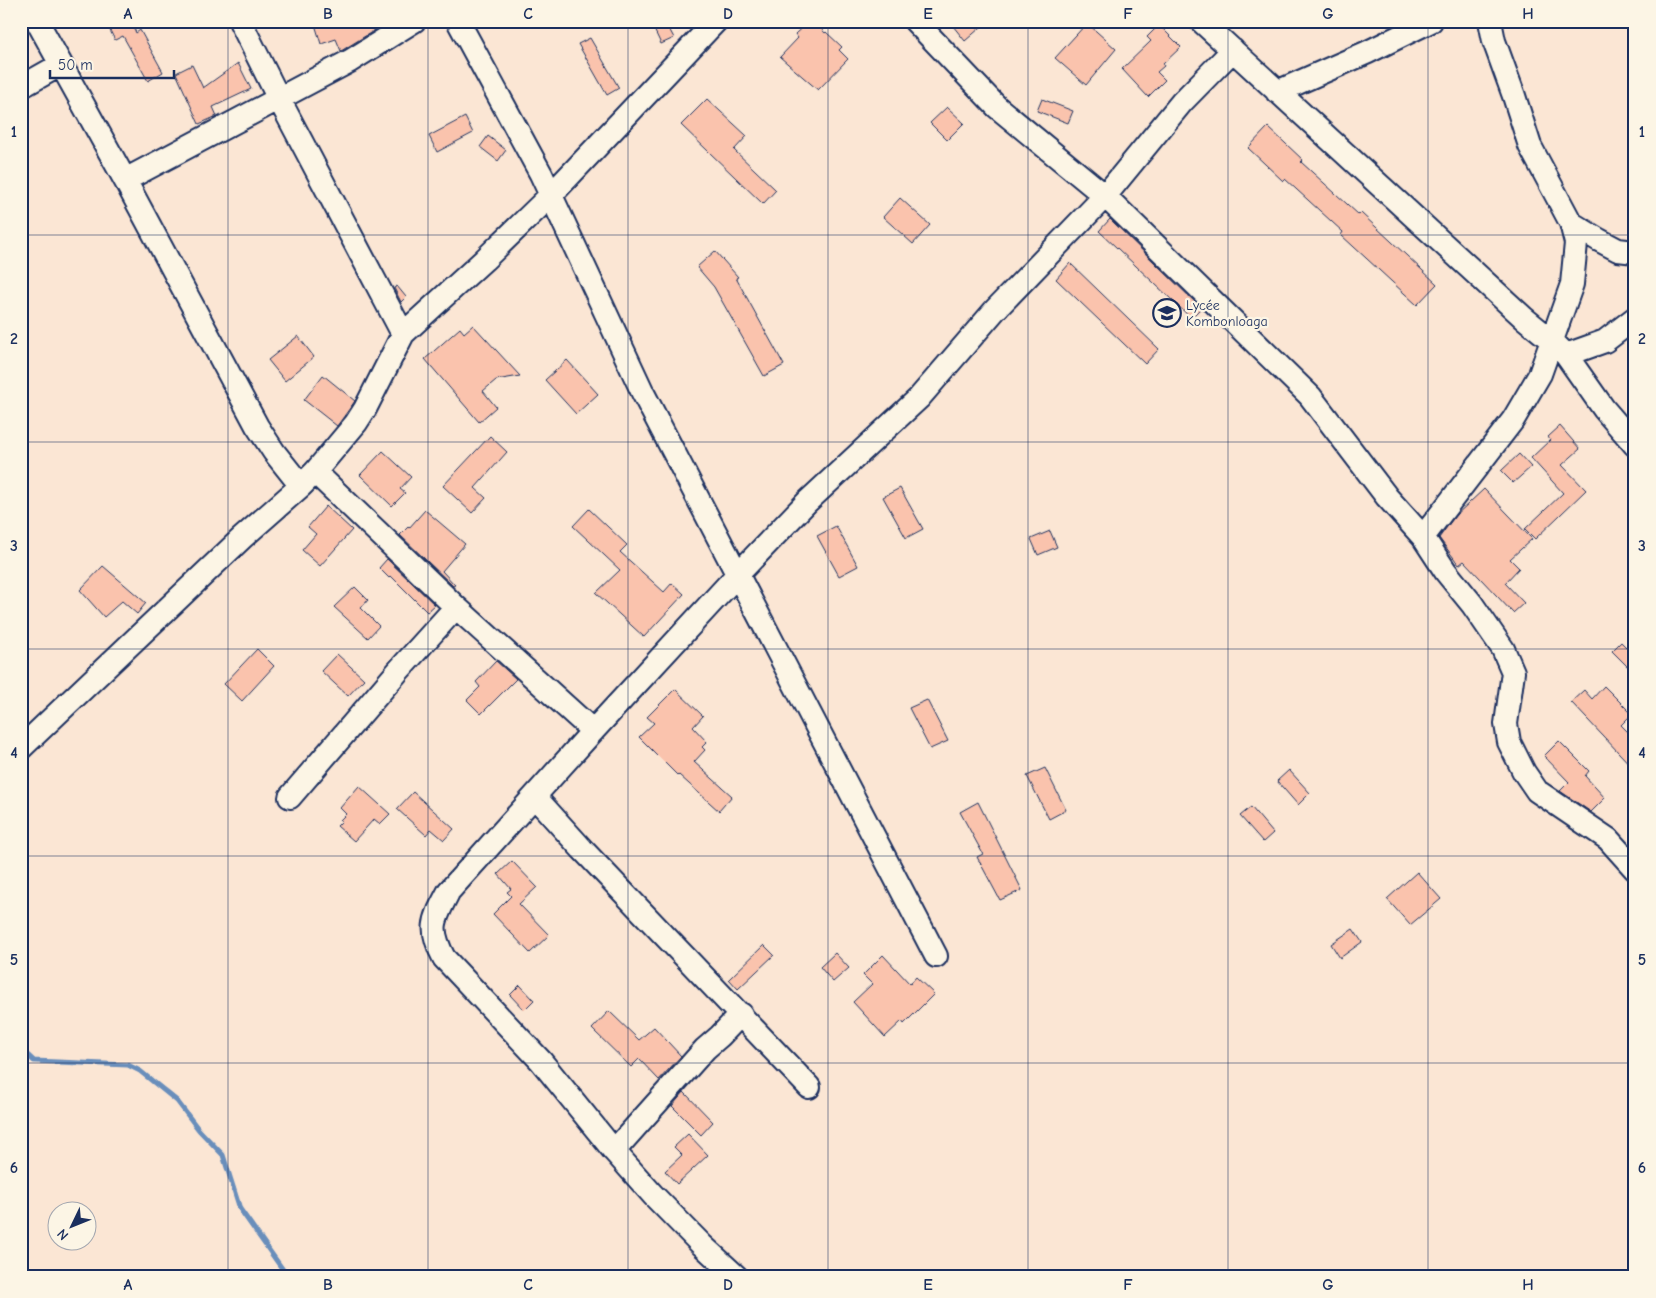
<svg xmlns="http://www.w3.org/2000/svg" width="1656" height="1298" font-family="'Comic Neue',sans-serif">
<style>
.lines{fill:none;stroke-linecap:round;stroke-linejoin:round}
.stream{stroke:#698ebb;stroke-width:5}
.building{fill:#fac3ad;stroke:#1b2f5e}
.minor-casing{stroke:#1b2f5e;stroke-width:26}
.minor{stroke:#fcf5e5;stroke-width:22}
.grid{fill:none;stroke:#1b2f5e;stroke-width:1;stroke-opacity:0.55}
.labels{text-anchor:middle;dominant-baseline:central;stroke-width:4.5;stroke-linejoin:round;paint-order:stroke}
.poi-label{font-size:14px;fill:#1b2f5e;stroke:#fcf5e5;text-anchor:start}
.neatline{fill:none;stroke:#1b2f5e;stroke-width:2}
.grid-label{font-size:16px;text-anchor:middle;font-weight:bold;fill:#1b2f5e}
</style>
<rect width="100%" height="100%" fill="#fbe6d4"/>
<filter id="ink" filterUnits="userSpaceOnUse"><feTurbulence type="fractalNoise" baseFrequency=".02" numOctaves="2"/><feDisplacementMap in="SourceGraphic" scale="10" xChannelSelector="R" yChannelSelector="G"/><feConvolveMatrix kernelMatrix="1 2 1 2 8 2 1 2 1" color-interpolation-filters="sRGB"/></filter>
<g filter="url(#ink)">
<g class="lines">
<path class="stream" d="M21 1049 34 1061 128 1065 140 1071 177 1101 199 1130 223 1155 240 1209 288 1277"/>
</g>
<path class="building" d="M105 21H131L136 33 140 30 163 72 148 81 123 36 115 40Z
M314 21H371L375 30 341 51 336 39 321 44Z
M650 21H665L674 38 661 44Z
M809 21H814L825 33 826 32 842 47 839 50 848 59 818 90 780 57 798 38 795 34Z
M949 21H988L965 41Z
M1087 23 1116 49 1086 85 1055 58Z
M1159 25 1181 47 1163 64 1164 66 1157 72 1165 80 1148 97 1122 69 1151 41 1147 37Z
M590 38 619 88 607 95 578 44Z
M238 63 251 89 213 107 217 116 199 124 176 73 192 65 203 88Z
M707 99 747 136 734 150 776 190 763 204 681 125Z
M1042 99 1073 111 1068 123 1037 111Z
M947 107 964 123 947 140 930 123Z
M465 117 473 133 437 152 429 136Z
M1268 127 1303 160 1301 162 1359 215 1361 213 1437 284 1417 305 1341 235 1343 232 1285 179 1283 181 1248 148Z
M488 136 506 150 498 161 480 147Z
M900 198 930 225 913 244 883 217Z
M1110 219 1201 308 1191 318 1099 231Z
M715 251 738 277 736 278 784 365 764 376 714 287 697 267Z
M1070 263 1159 349 1145 364 1056 279Z
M397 286 406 297 401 302 394 288Z
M473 325 520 376 496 380 483 391 496 407 479 422 425 359 460 328 464 333Z
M298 336 314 357 285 381 268 360Z
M567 360 598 394 576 414 545 380Z
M323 375 355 401 337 426 304 400Z
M1560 426 1580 449 1562 465 1586 490 1535 539 1525 529 1563 493 1531 458 1550 440 1548 437Z
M490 436 507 452 475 488 486 498 472 513 443 486Z
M383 451 411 477 400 489 405 493 392 506 360 475Z
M1519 454 1531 467 1513 483 1501 471Z
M900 488 923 529 906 538 883 497Z
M1484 489 1532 539 1510 559 1519 568 1505 583 1524 603 1513 613 1464 561 1459 565 1439 538 1455 516Z
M326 506 352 530 320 566 302 550 316 534 308 527Z
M589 509 627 545 620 552 664 592 672 583 684 594 644 637 596 593 620 570 573 526Z
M425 510 465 544 442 571 455 585 453 586 400 535 408 527 409 528Z
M836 526 858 566 839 576 817 536Z
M1050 531 1057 547 1038 555 1031 539Z
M387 559 435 605 427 612 391 576 389 578 379 568Z
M103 566 146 603 137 614 122 601 104 617 80 590Z
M355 587 368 600 361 608 379 626 368 638 334 607Z
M1621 642 1635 656V674L1612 651Z
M257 649 274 666 242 701 224 684Z
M337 654 364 679 348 696 321 671Z
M496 661 516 679 481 714 467 700 480 687 476 682Z
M1604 686 1632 714 1621 725 1635 739V770L1571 702 1584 690 1592 699Z
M675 689 703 716 693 727 707 742 702 747 705 750 694 762 732 796 719 811 679 775 678 776 639 737 654 723 647 717Z
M927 700 948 741 930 749 909 708Z
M1559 741 1589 771 1585 776 1605 798 1591 812 1560 791 1569 782 1544 756Z
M1045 768 1066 810 1049 819 1027 776Z
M1289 770 1310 793 1298 805 1277 781Z
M359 786 390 814 380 824 374 819 354 841 337 826 342 821 340 820 346 814 340 808Z
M413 792 454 829 444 840 431 829 426 835 397 809Z
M978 802 1022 890 1000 900 977 857 983 854 960 812Z
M1251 807 1273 833 1263 842 1240 816Z
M512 861 537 887 519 904 549 935 530 953 493 914 511 896 507 892 511 889 498 874Z
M1417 872 1441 899 1410 925 1387 899Z
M1353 929 1362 942 1340 958 1331 944Z
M764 945 774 955 738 989 729 979Z
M835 953 849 968 833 982 820 967Z
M883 955 910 984 916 977 934 994 904 1024 902 1021 885 1037 853 1002 872 984 863 975Z
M520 985 534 1000 524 1010 510 995Z
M609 1011 639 1040 654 1027 681 1056 659 1080 639 1059 631 1067 592 1029Z
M684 1092 713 1122 701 1135 672 1106Z
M688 1134 708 1155 677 1184 665 1171 682 1155 674 1147Z"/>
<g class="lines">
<defs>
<path id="minor" d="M37 21 125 180 257 426 274 452 301 486
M240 21 279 99 403 334
M458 21 541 174 643 393 936 956
M915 21 997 107 1105 196 1310 396 1387 497 1423 537 1446 572 1472 604 1503 649 1513 672 1506 724 1509 742 1524 772 1537 791 1608 839 1635 869
M1201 21 1524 318 1551 340 1566 355 1604 409 1635 445
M21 87 60 65
M1277 92 1368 52 1431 21
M125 180 350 61 414 21
M1571 223 1599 240 1618 250 1635 252
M1566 355 1605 341 1635 318
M315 472 456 607 593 731
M1423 537 1513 420 1540 374 1572 284 1576 243 1571 223 1530 146 1514 96 1494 41 1490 21
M21 748 242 538 301 486 315 472 356 423 365 409 403 334 484 260 551 195 716 21
M290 797 399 670 456 607
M535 797 582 849 809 1087
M614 1151 705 1049 720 1036 741 1014
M737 1277 702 1245 653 1195 614 1151 541 1061 444 958C428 927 434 920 449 891L593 731 737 575 807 502 919 398 995 310 1105 196 1182 102 1233 50"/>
</defs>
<use href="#minor" class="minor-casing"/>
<use href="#minor" class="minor"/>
</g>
</g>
<path class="grid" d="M228 21V1277M428 21V1277M628 21V1277M828 21V1277M1028 21V1277M1228 21V1277M1428 21V1277M21 235H1635M21 442H1635M21 649H1635M21 856H1635M21 1063H1635"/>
<defs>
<symbol id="school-ring" viewBox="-11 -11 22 22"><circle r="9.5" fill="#fcf5e5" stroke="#1b2f5e" stroke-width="1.5"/><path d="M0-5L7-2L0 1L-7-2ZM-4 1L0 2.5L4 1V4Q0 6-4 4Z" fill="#1b2f5e"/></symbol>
</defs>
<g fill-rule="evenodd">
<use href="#school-ring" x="1151" y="297" width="32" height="32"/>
</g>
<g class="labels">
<g class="poi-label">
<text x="1186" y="305">Lycée<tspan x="1186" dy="16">Kombonloaga</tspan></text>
</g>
</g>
<rect width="1656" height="1298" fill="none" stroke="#fcf5e5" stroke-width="55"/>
<g transform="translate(72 1226) rotate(227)"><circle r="24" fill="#fcf5e5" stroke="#a2a6af"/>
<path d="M0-4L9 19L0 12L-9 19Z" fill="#1b2f5e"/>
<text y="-8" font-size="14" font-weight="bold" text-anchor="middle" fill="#1b2f5e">N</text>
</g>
<path d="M50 70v8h124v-8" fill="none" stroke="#1b2f5e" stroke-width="2.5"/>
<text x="58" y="70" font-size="15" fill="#1b2f5e" stroke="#fcf5e5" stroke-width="4" paint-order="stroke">50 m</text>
<rect x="28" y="28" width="1600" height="1242" class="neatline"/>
<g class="grid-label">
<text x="128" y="19">A</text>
<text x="328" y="19">B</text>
<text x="528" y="19">C</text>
<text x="728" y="19">D</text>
<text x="928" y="19">E</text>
<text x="1128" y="19">F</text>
<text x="1328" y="19">G</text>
<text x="1528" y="19">H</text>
<text x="14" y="137">1</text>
<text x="1642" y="137">1</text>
<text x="14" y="344">2</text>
<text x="1642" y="344">2</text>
<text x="14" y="551">3</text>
<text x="1642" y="551">3</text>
<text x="14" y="758">4</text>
<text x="1642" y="758">4</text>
<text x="14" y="965">5</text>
<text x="1642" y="965">5</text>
<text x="14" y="1173">6</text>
<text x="1642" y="1173">6</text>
<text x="128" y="1290">A</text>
<text x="328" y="1290">B</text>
<text x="528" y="1290">C</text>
<text x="728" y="1290">D</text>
<text x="928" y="1290">E</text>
<text x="1128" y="1290">F</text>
<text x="1328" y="1290">G</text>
<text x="1528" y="1290">H</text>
</g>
</svg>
